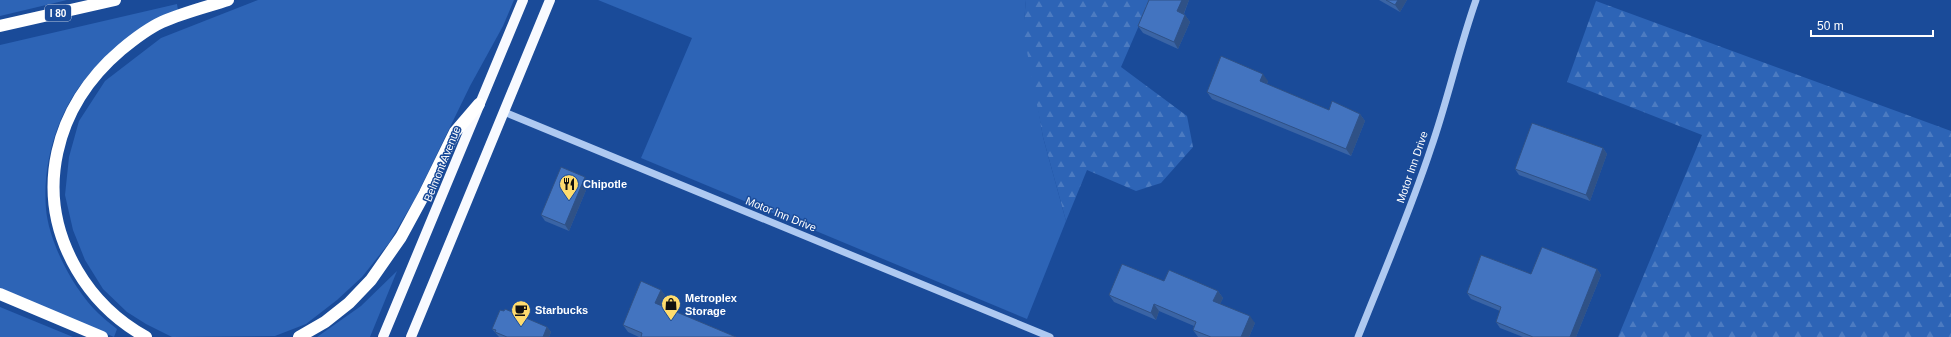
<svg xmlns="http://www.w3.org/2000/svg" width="1951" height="337" font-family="Arial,sans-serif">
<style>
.grass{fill:#2d64b6}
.forest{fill:url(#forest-firs)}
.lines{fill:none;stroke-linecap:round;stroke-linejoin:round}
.minor{stroke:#aec9f1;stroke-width:7}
.major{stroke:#f8faff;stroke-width:10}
.highway{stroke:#fff;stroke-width:12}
.wall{fill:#3a64a5}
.shaded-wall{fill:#2f5186}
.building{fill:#4374c0;stroke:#2f5186}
.labels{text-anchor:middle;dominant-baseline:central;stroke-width:3;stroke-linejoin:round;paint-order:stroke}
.shield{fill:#1a4b99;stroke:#bac9e0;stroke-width:1}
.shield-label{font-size:10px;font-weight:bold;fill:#fff}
.street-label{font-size:11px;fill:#fff;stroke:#1a4b99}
.poi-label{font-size:11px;font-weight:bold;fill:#fff;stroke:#1a4b99;text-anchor:start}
</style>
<defs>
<pattern id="forest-firs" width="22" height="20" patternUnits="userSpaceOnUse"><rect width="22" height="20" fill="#2d64b6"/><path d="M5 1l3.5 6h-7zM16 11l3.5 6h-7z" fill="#4c7bc1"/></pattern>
</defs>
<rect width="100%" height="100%" fill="#1a4b99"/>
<path class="grass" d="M0 0H67L0 16Z
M258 0H514L503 26 470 86 416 197 389 243 362 277 337 300 306 324 275 336 172 337 146 324 127 312 103 289 85 260 73 230 65 195 69 157 79 121 105 81 161 38Z
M598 0H1026L1024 23 1043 137 1066 221 1027 319 641 158 692 38Z
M177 4 178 10C158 24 138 38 118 51 110 57 100 62 94 69 59 105 42 160 46 209 49 243 74 290 98 313 104 319 111 324 117 329L114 337 0 288V45Z
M397 271 370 337H317L361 306Z
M0 307 73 337H0Z"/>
<path class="forest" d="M1026 0H1150L1121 67 1187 116 1193 147 1161 183 1136 191 1087 170 1066 221 1043 137 1023 30Z
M1596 1 1951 131V337H1618L1702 135 1567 82Z"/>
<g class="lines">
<path class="minor" d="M504 112 1050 337
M1358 337C1383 274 1410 212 1431 148 1448 99 1459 48 1476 0"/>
<path class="major" d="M383 337 523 0
M411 337 550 0"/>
<path class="highway" d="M0 26 115 0
M0 294 102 337
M146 337C117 321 94 299 77 270 32 193 55 106 121 50 133 40 147 29 162 22 182 13 206 7 228 0
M299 337 325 322 349 303 371 280 401 237 425 193 455 132 479 104"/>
</g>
<path class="wall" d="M1189 0 1184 14 1185 15 1190 22 1178 49 1143 33 1138 26Z
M1379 0H1407L1400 12Z
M1268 81 1267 84 1329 110 1360 114 1365 121 1351 156 1212 99 1207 92Z
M1603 148 1607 154 1590 201 1519 175 1515 169Z
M589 183 569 231 545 221 541 215Z
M1597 269 1601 275 1576 337H1523L1500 328 1496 322 1500 311 1471 299 1467 293 1531 274Z
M1164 281 1218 291 1223 298 1220 304 1255 323 1249 337H1198L1193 330 1194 326 1159 311 1156 320 1114 302 1109 295Z
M661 290 666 297 662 306 736 337H639L628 332 623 325Z
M504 311 547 327 551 332 549 337H499L492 329Z"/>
<path class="shaded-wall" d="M1182 0H1189L1182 18 1177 11Z
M1398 0H1407L1400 12 1395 5Z
M1185 15 1190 22 1178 49 1174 42Z
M1263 74 1268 81 1265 88 1260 81Z
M1360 114 1365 121 1351 156 1346 149Z
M1603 148 1607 154 1590 201 1586 195Z
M585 177 589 183 569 231 565 225Z
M1597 269 1601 275 1576 337H1570Z
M661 290 666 297 660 310 655 303Z
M1218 291 1223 298 1218 308 1213 301Z
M1154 304 1159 311 1156 320 1151 313Z
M1250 316 1255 323 1249 337H1241Z
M547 327 551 332 549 337H543Z"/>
<path class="building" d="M1149 0H1182L1177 11 1185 15 1174 42 1138 26Z
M1386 0H1398L1395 5Z
M1221 56 1263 74 1260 81 1329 110 1332 101 1360 114 1346 149 1207 92Z
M1532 123 1603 148 1586 195 1515 169Z
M561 167 585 177 565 225 541 215Z
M1542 247 1597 269 1570 337H1533L1496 322 1501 307 1467 293 1481 255 1531 274Z
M1122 264 1164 281 1169 270 1218 291 1213 301 1250 316 1241 337H1211L1193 330 1196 322 1154 304 1151 313 1109 295Z
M641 281 661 290 655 303 736 337H641L642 333 623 325Z
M505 309 547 327 543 337H507L495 332 496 330 492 329 500 310 504 311Z"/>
<defs>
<symbol id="restaurant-pin" viewBox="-11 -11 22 30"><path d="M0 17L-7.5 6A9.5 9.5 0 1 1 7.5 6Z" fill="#ffdc6e" stroke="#1a4b99"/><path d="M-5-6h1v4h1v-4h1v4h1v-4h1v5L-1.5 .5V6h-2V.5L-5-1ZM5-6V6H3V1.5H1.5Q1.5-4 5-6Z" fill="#111"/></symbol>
<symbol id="shop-pin" viewBox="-11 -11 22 30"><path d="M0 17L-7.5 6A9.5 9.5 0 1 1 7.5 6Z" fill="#ffdc6e" stroke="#1a4b99"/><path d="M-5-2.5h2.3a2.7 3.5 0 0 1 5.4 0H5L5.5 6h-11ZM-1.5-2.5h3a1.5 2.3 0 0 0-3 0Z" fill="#111"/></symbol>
<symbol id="cafe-pin" viewBox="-11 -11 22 30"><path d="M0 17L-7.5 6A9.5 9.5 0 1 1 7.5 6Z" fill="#ffdc6e" stroke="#1a4b99"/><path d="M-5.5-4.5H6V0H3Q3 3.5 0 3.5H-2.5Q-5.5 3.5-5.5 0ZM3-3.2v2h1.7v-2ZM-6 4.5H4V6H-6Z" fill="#111"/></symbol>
</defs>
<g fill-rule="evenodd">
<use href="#restaurant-pin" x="558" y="173" width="22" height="30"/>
<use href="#shop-pin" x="660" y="293" width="22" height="30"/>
<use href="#cafe-pin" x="510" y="299" width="22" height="30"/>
</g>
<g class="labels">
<rect class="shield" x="45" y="5" width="26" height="16" rx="3"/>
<g class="shield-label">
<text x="58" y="13">I 80</text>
</g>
<g class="street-label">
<text transform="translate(442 164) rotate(-68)">Belmont Avenue</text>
<text transform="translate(1412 167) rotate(-71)">Motor Inn Drive</text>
<text transform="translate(781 214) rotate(22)">Motor Inn Drive</text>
</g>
<g class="poi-label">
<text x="583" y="184">Chipotle</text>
<text x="685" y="298">Metroplex<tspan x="685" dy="13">Storage</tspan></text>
<text x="535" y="310">Starbucks</text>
</g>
</g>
<path d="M1811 30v6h122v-6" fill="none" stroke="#ffffff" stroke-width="2"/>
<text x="1817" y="30" font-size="12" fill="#ffffff" stroke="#1a4b99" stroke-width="3" paint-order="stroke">50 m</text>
</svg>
